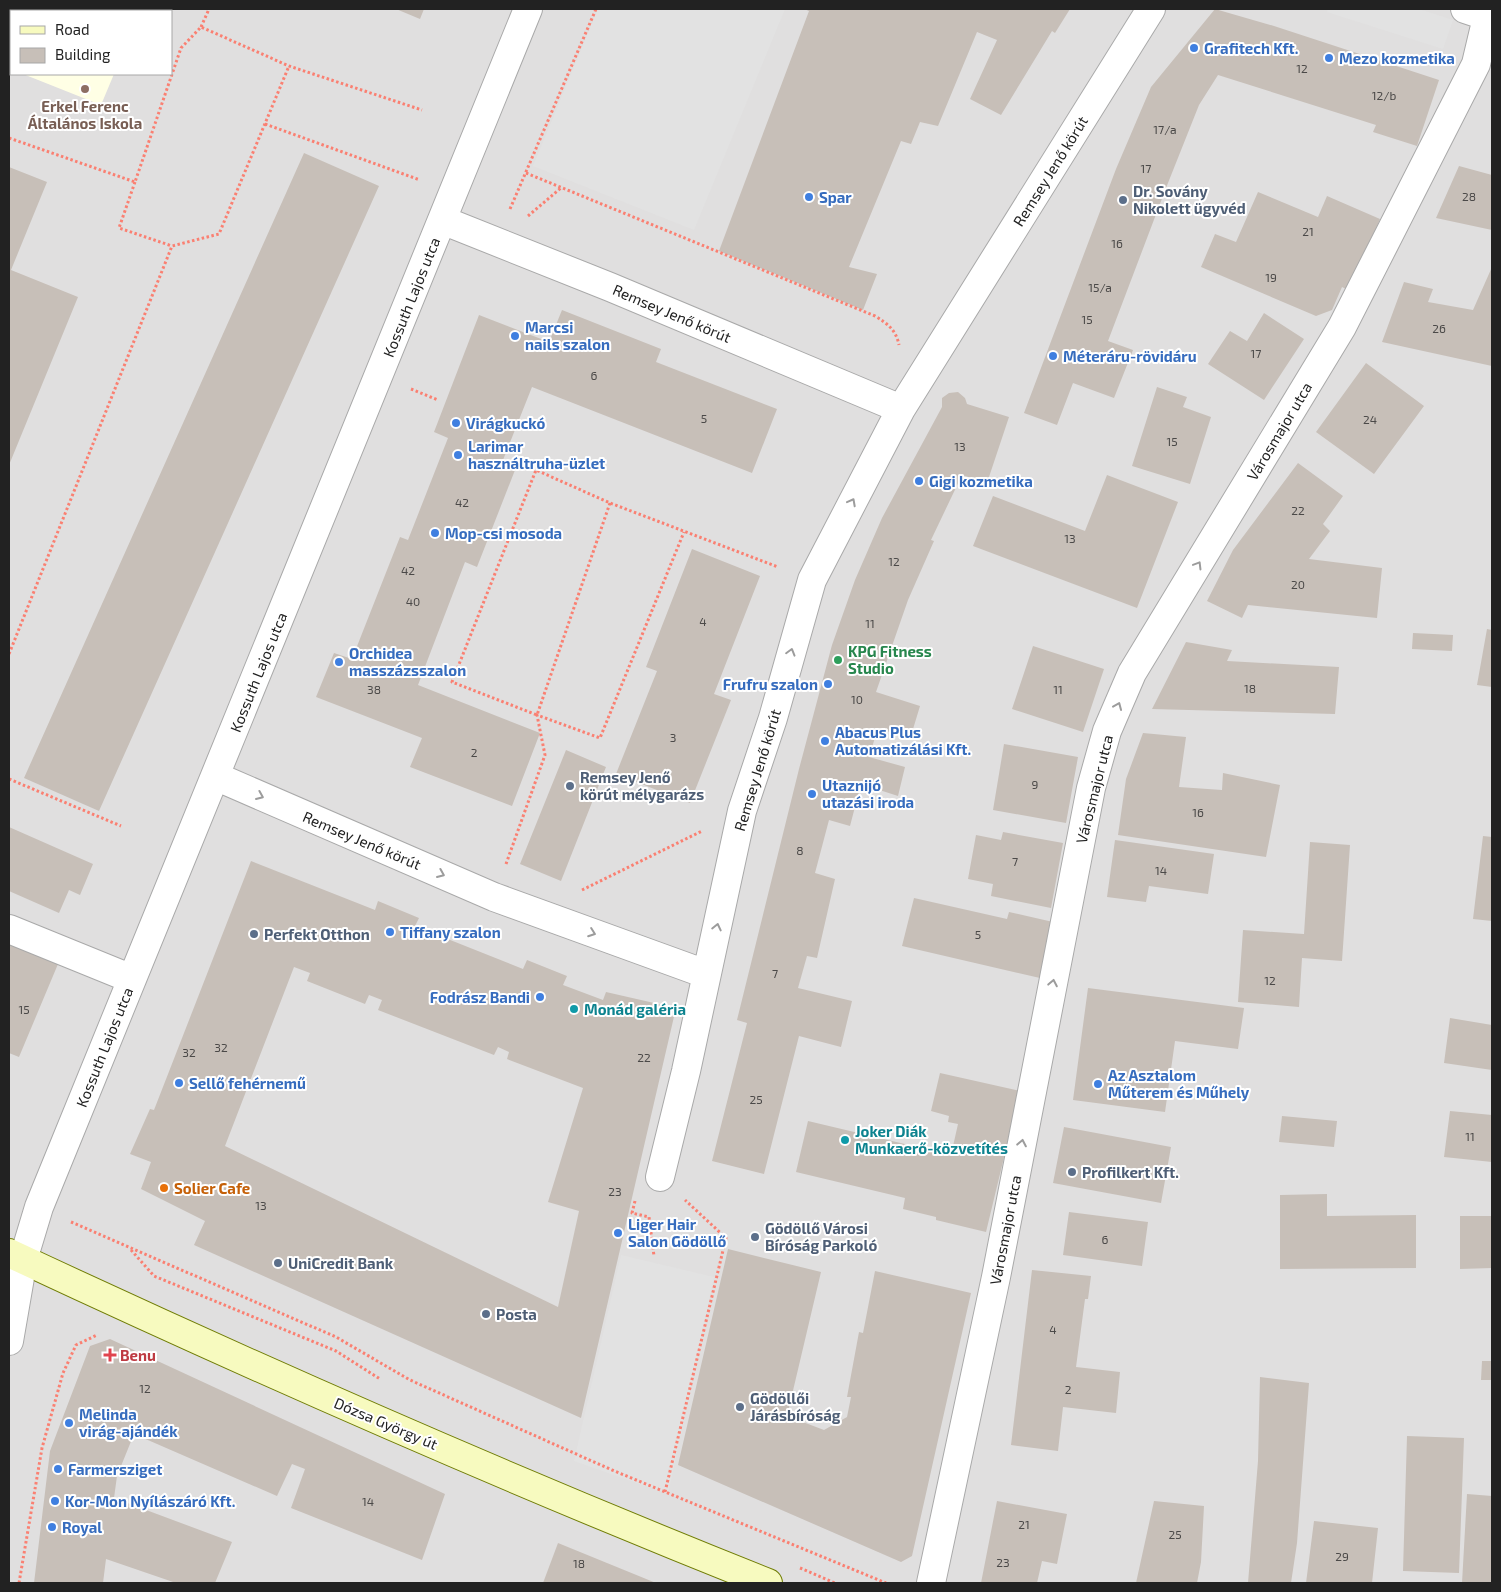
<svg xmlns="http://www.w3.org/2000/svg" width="1501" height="1592" font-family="'Exo 2',sans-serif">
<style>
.residential{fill:#e0dfdf;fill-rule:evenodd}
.education{fill:#ffffe5}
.parking{fill:#e2e2e2}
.building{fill:#c7bfb8;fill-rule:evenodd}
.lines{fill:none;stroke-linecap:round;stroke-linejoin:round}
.minor-casing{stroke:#a9a9a9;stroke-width:30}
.secondary-casing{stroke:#707d05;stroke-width:30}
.path{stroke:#fa8072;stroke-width:3;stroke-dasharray:2.5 2.5;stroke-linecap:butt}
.minor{stroke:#fff;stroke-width:28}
.secondary{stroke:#f7fabf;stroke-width:28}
.oneway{stroke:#9c9c9c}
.shop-dot{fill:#3f7fe0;stroke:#fff;stroke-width:2}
.education-dot{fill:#8d6e63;stroke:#fff;stroke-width:2}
.service-dot{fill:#5c6f8a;stroke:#fff;stroke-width:2}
.leisure-dot{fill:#2e9e5b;stroke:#fff;stroke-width:2}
.culture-dot{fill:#0f9aa8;stroke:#fff;stroke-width:2}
.food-dot{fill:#e8710a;stroke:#fff;stroke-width:2}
.health-dot{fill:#e0444e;stroke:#fff;stroke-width:2}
.labels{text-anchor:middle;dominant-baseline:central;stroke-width:4;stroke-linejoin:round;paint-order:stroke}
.number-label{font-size:12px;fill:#4b4948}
.shop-label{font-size:15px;font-weight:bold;fill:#366cbe;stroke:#fff;text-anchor:start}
.education-label{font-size:15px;font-weight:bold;fill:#785e54;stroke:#fff}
.street-label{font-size:15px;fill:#222;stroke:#fff}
.service-label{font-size:15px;font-weight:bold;fill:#4e5e75;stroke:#fff;text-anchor:start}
.leisure-label{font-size:15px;font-weight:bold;fill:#27864d;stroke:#fff;text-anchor:start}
.culture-label{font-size:15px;font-weight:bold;fill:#0d838f;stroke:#fff;text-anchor:start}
.food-label{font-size:15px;font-weight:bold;fill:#c56008;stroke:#fff;text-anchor:start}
.health-label{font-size:15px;font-weight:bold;fill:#be3a42;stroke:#fff;text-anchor:start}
</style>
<rect width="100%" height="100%" fill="#f2efe9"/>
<path class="residential" d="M9 9H1492V1583H9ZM11 11H171V74H11Z"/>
<path class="education" d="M9 9H171L170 11H11V69L9 68Z
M23 74H114L101 105Z"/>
<path class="parking" d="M598 9H785L694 230 533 166Z
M1328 9H1419L1453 20 1443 49 1327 12Z
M621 1255 714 1277 668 1494 574 1461Z"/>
<path class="building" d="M396 9H424L420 19Z
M804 9H1070L1055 33 1052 31 1001 115 970 99 997 40 977 32 938 126 920 122 911 144 901 141 849 267 877 274 863 310 719 251 809 11Z
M1215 9 1274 26 1439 80 1417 146 1373 132 1376 125 1218 75 1199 105 1166 188 1108 341 1133 350 1114 398 1073 383 1057 425 1024 413 1116 169 1151 87Z
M304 153 379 186 99 811 24 778Z
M1459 166 1492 175V230L1436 218Z
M9 167 47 182 11 270 78 297 9 465Z
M1258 192 1318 217 1327 196 1380 219 1350 291 1342 287 1332 310 1316 316 1201 267 1215 234 1236 242Z
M1492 267V366L1382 342 1404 282 1433 289 1428 302 1473 310Z
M562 310 661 349 656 362 777 409 752 473 532 387 503 460 517 465 477 567 465 562 418 685 540 733 512 806 410 767 422 738 316 697 334 653 352 659 400 537 408 540 448 438 434 432 479 315 549 342Z
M1264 313 1304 339 1264 400 1208 364 1230 331 1247 341Z
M1366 363 1424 406 1374 474 1316 432Z
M1157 387 1187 397 1183 407 1211 417 1190 484 1132 466Z
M958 392 965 398 967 404 1009 417 987 483 962 475 931 540 934 541 908 600 876 692 920 706 910 739 878 728 869 757 905 767 898 796 861 784 850 826 829 820 815 873 835 879 817 958 807 956 798 988 852 1001 841 1047 799 1036 764 1174 712 1161 747 1023 737 1020 799 769 832 645 855 580 882 518 942 407V398L949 393Z
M1298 463 1343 496 1323 524 1330 531 1309 559 1382 568 1377 618 1248 605 1242 618 1207 601 1233 550Z
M1107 475 1178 502 1137 608 973 546 993 496 1085 531Z
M692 549 760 576 714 694 731 700 690 803 616 774 657 671 646 667Z
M1487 629 1492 630V687L1477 685Z
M1413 633 1453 635 1452 651 1412 649Z
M1186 642 1232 650 1227 661 1339 667 1335 714 1152 709Z
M1033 646 1104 669 1083 732 1012 709Z
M1143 733 1186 737 1179 787 1222 790 1223 773 1280 785 1266 857 1118 835 1126 779Z
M1004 744 1078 757 1066 823 993 810Z
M566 750 606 767 561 881 520 864Z
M9 827 93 864 80 895 69 890 59 913 9 891Z
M1003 832 1063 843 1051 908 991 896 993 884 968 879 976 835 1001 840Z
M1483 836 1492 837V921L1473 919Z
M1115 840 1214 854 1208 894 1149 886 1146 902 1107 897Z
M1310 842 1350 845 1342 961 1302 958 1299 1007 1238 1002 1243 930 1304 934Z
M251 861 375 910 378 901 419 918 415 926 523 969 527 960 567 976 563 985 603 1000 606 992 676 1008 581 1418 194 1245 205 1221 141 1189 151 1162 130 1154 150 1109 154 1110ZM294 967 310 973 307 981 365 1004 369 995 382 1000 378 1010 494 1055 498 1047 509 1052 507 1059 583 1088 548 1202 579 1211 558 1307 225 1146Z
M914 898 1007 919 1009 912 1053 922 1040 978 902 946Z
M9 943 58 964 19 1057 9 1053Z
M1088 988 1244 1008 1238 1049 1175 1041 1165 1112 1073 1100Z
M1450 1018 1492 1025V1070L1444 1063Z
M940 1073 1020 1091 986 1232 936 1220V1217L903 1209 905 1198 796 1172 808 1121 951 1155 958 1124 948 1122 949 1116 931 1111Z
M1450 1111 1492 1115V1162L1444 1157Z
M1282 1116 1337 1121 1334 1147 1279 1142Z
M1064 1127 1171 1147 1161 1203 1053 1183Z
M1327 1194V1216L1416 1215V1268L1280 1269V1195Z
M1069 1212 1148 1222 1142 1266 1063 1255Z
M1460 1216H1492V1268L1460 1269Z
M728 1249 821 1272 787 1416 824 1430 847 1417 851 1397H847L859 1332 863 1333 875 1271 971 1293 912 1556 901 1562 678 1465Z
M1032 1270 1091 1276 1088 1299H1085L1076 1367 1120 1372 1116 1413 1063 1407 1058 1451 1011 1445Z
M110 1339 445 1494 422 1560 291 1508 305 1469 292 1464 277 1496 134 1434 117 1476 114 1498 232 1542 215 1583H176L106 1559 103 1583H34L50 1451 90 1346Z
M1482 1361H1492V1380H1481Z
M1260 1377 1309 1383 1297 1543 1291 1583H1248L1258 1461Z
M1407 1436 1464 1438 1459 1573 1403 1571Z
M1467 1494 1492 1496V1583H1462Z
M997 1501 1067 1514 1057 1564 1042 1561 1037 1583H981Z
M1154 1501 1204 1506 1201 1562 1197 1583H1136Z
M1314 1521 1378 1528 1372 1583H1306Z
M558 1543 656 1583H543Z"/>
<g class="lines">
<defs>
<path id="minor" d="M1465 9 1492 18
M442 220 610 287 901 409
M215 776 494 897 706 974
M9 929 132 979
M660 1177 686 1071 742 811 773 718 812 580 901 409 1151 9
M9 1341 23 1260 39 1207 528 9
M931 1583 996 1277 1091 788 1107 731 1132 673 1342 327 1476 64 1489 9"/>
<path id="secondary" d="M9 1253C259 1370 512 1481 768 1583"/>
</defs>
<use href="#minor" class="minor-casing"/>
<use href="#secondary" class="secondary-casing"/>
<path class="path" d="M201 27 209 9
M265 124 420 180
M9 138 135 182 181 48 201 27 289 66 422 110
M526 173 875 316C888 324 896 330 899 345
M135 182 119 228 172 246
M510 209 596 9
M528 216 562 187
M411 389 438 400
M610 503 537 715 452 682 536 470 610 503 778 567
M9 654 172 246 219 234 289 66
M9 779 121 826
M506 864 545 755 537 715 600 738 684 532
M582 890 702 831
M635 1201 632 1213 649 1217 654 1256
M71 1222 336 1337 410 1380 612 1470 886 1583
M131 1250 154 1276 336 1351 380 1379
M665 1492 726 1238 685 1200
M800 1568 835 1583
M19 1583 42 1448 63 1373 76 1345 97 1335"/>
<use href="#minor" class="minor"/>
<use href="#secondary" class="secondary"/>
</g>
<defs><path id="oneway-chevron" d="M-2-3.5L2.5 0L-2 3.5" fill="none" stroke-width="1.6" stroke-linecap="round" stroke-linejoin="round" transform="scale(1.25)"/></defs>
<g class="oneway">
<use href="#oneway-chevron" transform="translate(852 502) rotate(-62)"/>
<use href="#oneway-chevron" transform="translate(1198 565) rotate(-59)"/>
<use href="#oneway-chevron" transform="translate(791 652) rotate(-74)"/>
<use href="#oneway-chevron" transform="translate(1118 706) rotate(-67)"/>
<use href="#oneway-chevron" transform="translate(260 796) rotate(23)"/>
<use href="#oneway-chevron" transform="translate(441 874) rotate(23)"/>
<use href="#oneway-chevron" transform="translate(717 927) rotate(-77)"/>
<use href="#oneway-chevron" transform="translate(592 933) rotate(20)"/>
<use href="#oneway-chevron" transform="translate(1053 983) rotate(-79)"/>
<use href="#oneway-chevron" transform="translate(1022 1143) rotate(-79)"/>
</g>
<g class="shop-dot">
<circle cx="1194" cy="48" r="5"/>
<circle cx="1329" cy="58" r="5"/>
<circle cx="809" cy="197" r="5"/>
<circle cx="515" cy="336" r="5"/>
<circle cx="1053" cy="356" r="5"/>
<circle cx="456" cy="423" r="5"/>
<circle cx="458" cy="455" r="5"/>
<circle cx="919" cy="481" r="5"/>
<circle cx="435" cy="533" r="5"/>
<circle cx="339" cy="662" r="5"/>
<circle cx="828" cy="684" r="5"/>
<circle cx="825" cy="741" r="5"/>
<circle cx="812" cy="794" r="5"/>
<circle cx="390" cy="932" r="5"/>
<circle cx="540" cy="997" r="5"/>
<circle cx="179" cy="1083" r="5"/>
<circle cx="1098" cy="1084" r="5"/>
<circle cx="618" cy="1233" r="5"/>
<circle cx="69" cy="1423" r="5"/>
<circle cx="58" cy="1469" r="5"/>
<circle cx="55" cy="1501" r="5"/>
<circle cx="52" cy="1527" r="5"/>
</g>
<circle class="education-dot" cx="85" cy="89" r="5"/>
<g class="service-dot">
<circle cx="1123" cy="200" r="5"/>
<circle cx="570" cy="786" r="5"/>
<circle cx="254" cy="934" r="5"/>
<circle cx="1072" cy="1172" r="5"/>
<circle cx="755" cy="1237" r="5"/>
<circle cx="278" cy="1263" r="5"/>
<circle cx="486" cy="1314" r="5"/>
<circle cx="740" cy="1407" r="5"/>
</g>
<circle class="leisure-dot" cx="838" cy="660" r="5"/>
<g class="culture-dot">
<circle cx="574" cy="1009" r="5"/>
<circle cx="845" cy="1140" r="5"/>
</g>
<circle class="food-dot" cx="164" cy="1188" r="5"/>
<path class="health-dot" d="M107.5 1347.5h5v5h5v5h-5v5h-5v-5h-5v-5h5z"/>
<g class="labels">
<g class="number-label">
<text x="1302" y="68">12</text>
<text x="1384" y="95">12/b</text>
<text x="1165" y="129">17/a</text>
<text x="1146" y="168">17</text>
<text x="1469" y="196">28</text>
<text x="1308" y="231">21</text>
<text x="1117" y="243">16</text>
<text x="1271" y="277">19</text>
<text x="1100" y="287">15/a</text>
<text x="1087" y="319">15</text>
<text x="1439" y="328">26</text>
<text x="1256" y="353">17</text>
<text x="594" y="375">6</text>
<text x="704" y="418">5</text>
<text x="1370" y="419">24</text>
<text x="1172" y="441">15</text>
<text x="960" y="446">13</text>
<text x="462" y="502">42</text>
<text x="1298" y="510">22</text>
<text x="1070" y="538">13</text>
<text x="894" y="561">12</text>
<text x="408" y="570">42</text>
<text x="1298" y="584">20</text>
<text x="413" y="601">40</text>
<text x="703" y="621">4</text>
<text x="870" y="623">11</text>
<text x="1250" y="688">18</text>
<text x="374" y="689">38</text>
<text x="1058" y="689">11</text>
<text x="857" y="699">10</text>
<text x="673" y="737">3</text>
<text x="474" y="752">2</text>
<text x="1035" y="784">9</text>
<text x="1198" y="812">16</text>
<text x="800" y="850">8</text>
<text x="1015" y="861">7</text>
<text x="1161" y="870">14</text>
<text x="978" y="934">5</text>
<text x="775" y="973">7</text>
<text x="1270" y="980">12</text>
<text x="24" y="1009">15</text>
<text x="221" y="1047">32</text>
<text x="189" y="1052">32</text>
<text x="644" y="1057">22</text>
<text x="756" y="1099">25</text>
<text x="1470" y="1136">11</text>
<text x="615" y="1191">23</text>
<text x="261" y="1205">13</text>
<text x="1105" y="1239">6</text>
<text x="1053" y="1329">4</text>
<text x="145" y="1388">12</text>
<text x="1068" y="1389">2</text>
<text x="368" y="1501">14</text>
<text x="1024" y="1524">21</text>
<text x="1175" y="1534">25</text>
<text x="1342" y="1556">29</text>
<text x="1003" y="1562">23</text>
<text x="579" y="1563">18</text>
</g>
<g class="shop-label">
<text x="1204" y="48">Grafitech Kft.</text>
<text x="1339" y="58">Mezo kozmetika</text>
<text x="819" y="197">Spar</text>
<text x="525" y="327">Marcsi<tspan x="525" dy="17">nails szalon</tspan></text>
<text x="1063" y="356">Méteráru-rövidáru</text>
<text x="466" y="423">Virágkuckó</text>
<text x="468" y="446">Larimar<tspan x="468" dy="17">használtruha-üzlet</tspan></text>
<text x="929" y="481">Gigi kozmetika</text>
<text x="445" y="533">Mop-csi mosoda</text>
<text x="349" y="653">Orchidea<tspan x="349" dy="17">masszázsszalon</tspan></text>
<text x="818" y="684" text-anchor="end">Frufru szalon</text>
<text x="835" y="732">Abacus Plus<tspan x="835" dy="17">Automatizálási Kft.</tspan></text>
<text x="822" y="785">Utaznijó<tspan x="822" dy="17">utazási iroda</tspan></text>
<text x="400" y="932">Tiffany szalon</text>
<text x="530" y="997" text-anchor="end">Fodrász Bandi</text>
<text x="1108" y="1075">Az Asztalom<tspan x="1108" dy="17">Műterem és Műhely</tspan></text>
<text x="189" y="1083">Sellő fehérnemű</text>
<text x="628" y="1224">Liger Hair<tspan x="628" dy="17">Salon Gödöllő</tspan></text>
<text x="79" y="1414">Melinda<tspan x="79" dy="17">virág-ajándék</tspan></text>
<text x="68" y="1469">Farmersziget</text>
<text x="65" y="1501">Kor-Mon Nyílászáró Kft.</text>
<text x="62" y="1527">Royal</text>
</g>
<g class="education-label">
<text x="85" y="106">Erkel Ferenc<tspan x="85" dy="17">Általános Iskola</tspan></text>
</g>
<g class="street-label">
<text transform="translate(1050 171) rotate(-58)">Remsey Jenő körút</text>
<text transform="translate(411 297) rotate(-68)">Kossuth Lajos utca</text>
<text transform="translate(672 313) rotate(23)">Remsey Jenő körút</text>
<text transform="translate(1279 431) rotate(-59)">Városmajor utca</text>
<text transform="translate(258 672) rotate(-68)">Kossuth Lajos utca</text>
<text transform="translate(757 770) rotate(-73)">Remsey Jenő körút</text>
<text transform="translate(1094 789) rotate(-76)">Városmajor utca</text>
<text transform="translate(362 840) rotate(23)">Remsey Jenő körút</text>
<text transform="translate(104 1047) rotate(-68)">Kossuth Lajos utca</text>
<text transform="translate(1005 1230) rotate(-79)">Városmajor utca</text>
<text transform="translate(386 1423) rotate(23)">Dózsa György út</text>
</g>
<g class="service-label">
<text x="1133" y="191">Dr. Sovány<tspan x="1133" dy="17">Nikolett ügyvéd</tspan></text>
<text x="580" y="777">Remsey Jenő<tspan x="580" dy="17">körút mélygarázs</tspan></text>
<text x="264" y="934">Perfekt Otthon</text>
<text x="1082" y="1172">Profilkert Kft.</text>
<text x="765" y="1228">Gödöllő Városi<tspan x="765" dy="17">Bíróság Parkoló</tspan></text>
<text x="288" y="1263">UniCredit Bank</text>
<text x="496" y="1314">Posta</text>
<text x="750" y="1398">Gödöllői<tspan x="750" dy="17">Járásbíróság</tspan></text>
</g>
<g class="leisure-label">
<text x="848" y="651">KPG Fitness<tspan x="848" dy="17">Studio</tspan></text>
</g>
<g class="culture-label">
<text x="584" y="1009">Monád galéria</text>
<text x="855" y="1131">Joker Diák<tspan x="855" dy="17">Munkaerő-közvetítés</tspan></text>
</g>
<g class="food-label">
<text x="174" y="1188">Solier Cafe</text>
</g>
<g class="health-label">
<text x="120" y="1355">Benu</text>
</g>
</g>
<rect width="1501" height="1592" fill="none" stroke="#222222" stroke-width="20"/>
<rect x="10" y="10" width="162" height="65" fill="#ffffff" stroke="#a7a7a7"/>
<rect x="20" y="26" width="25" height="8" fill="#f7fabf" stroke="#a7a7a7"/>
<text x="55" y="35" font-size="15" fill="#222222">Road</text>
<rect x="20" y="48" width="25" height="15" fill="#c7bfb8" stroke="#a7a7a7"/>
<text x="55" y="60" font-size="15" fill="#222222">Building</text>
</svg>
